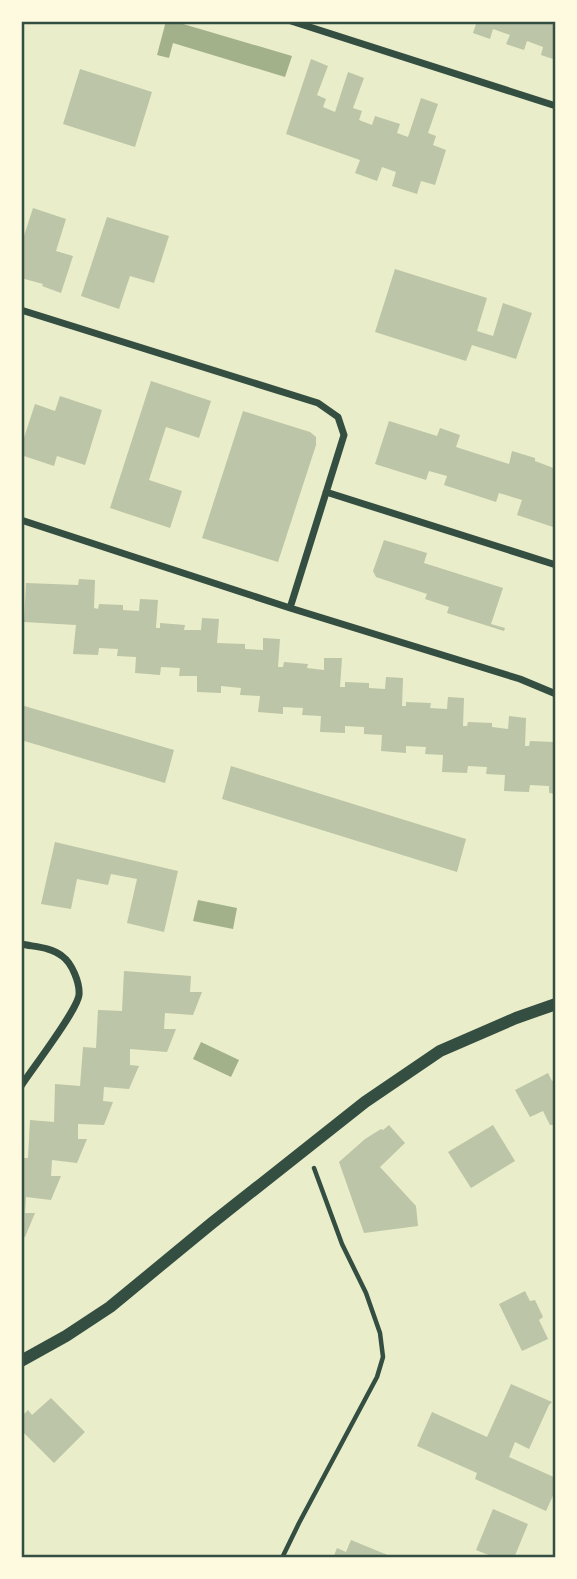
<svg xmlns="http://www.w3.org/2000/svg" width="577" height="1579" font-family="Lora,serif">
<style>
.water{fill:#a3b18a}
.building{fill:#bcc5a7}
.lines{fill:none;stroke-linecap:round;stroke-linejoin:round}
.path{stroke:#344e41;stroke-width:4.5}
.minor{stroke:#344e41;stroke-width:7}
.tertiary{stroke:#344e41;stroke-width:12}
.neatline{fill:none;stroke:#344e41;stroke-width:2.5}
</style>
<rect width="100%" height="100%" fill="#e9edc9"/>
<path class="water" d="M166 21H173L292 56 285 77 173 43 169 58 157 55Z
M198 900 237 908 233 929 193 921Z
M201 1042 239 1060 231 1077 193 1059Z"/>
<path class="building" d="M467 21H556V60L541 55 543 47 527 41 524 50 506 44 510 35 493 29 490 39 473 33 476 24Z
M311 59 328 66 317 95 326 99 323 107 335 112 348 72 364 78 353 108 362 111 359 120 372 125 375 116 400 124 397 133 408 137 421 98 438 104 428 133 436 136 433 145 446 150 435 185 421 181 417 194 392 186 396 172 382 167 377 181 355 173 360 160 286 134Z
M80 69 152 92 135 147 63 124Z
M33 208 66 219 56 251 73 256 61 293 42 286 43 284 21 278V245Z
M107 217 169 236 154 283 130 276 119 309 81 296Z
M395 269 487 298 477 331 493 336 503 303 532 313 516 359 472 345 466 361 375 332Z
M151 381 211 401 199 438 166 427 149 480 182 491 170 528 110 508Z
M60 396 102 410 85 465 57 456 54 466 21 455V447L35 404 55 411Z
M243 411 310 432 316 437V445L278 562 202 538Z
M389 421 437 436 440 428 460 435 456 447 509 464 512 451 535 458V461L556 469V528L517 515 522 500 499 493 496 502 444 485 447 476 429 471 426 480 375 464Z
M384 540 427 553 424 563 503 588 491 624 505 628 504 631 447 613 449 607 425 599 427 594 376 577 373 571Z
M79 579 95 580 94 608 98 609 99 604 123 605V610L139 611 140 599 158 600 156 628H160V623L185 625 184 630H201L202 618 219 619 217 643 245 644V649L263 650V638L280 639 278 667H283L284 662 308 664 307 668 324 670V658H342L340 687H345V682L369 683V688L385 689 386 677 403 678 402 706H406V702L431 703 430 708 447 709 448 697 464 698 463 726H467L468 722 492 723V727L508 729 509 716 526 718 525 746H529L530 741 554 742 553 747H556V794L549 793V786L530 785 529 792 504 791 505 775 486 774 487 767 468 766 467 773 442 772 443 755 425 754 426 747 406 746V753L381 751 382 735 364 734V727L345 726V733L320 732 321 716 302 715 303 708 283 707V714L258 712 260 696 240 695 241 688 221 686V693L197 692V676H179L180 668 161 667 160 675 135 673 136 657 117 656 118 649 99 648 98 655 73 654 76 625 24 622 26 583 78 585Z
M21 705 174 750 165 783 21 740Z
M231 766 466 839 457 872 222 799Z
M55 842 178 871 164 932 127 923 137 879 111 874 108 885 77 879 71 909 41 904Z
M124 971 191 976 190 992H202L193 1015 165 1013 164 1029H176L167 1052 130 1049V1065L139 1066 129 1089 104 1087 103 1101 113 1102 104 1125 78 1124V1139H87L77 1163 52 1160 51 1176H61L51 1200 26 1197 25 1213H35L25 1237 21 1236V1158H28L30 1120 54 1122 55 1084 80 1086 83 1047 96 1048 98 1010 122 1011Z
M548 1073 552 1081 556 1079V1125H550L543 1111 530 1117 515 1090Z
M389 1125 405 1143 380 1167 416 1206 418 1226 364 1233 339 1162 365 1139 381 1129 383 1130Z
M493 1125 515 1161 471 1188 448 1152Z
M525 1291 530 1301 535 1300 543 1317 539 1320 548 1339 522 1351 499 1304Z
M511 1384 552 1402 549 1405 529 1449 515 1442 509 1457 556 1478V1489L546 1511 475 1479 477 1473 417 1446 432 1412 487 1437Z
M51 1398 85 1432 54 1463 21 1430V1417L28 1410 32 1415Z
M493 1509 528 1524 514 1558H496L476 1550Z
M351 1540 395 1558H333L337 1548 346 1552Z"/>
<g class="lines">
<path class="path" d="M282 1558 299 1523 377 1377 383 1357 380 1333 366 1293 342 1244 314 1168"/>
<path class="minor" d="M291 21 556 106
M21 310 318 403 338 417 344 435 290 608
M326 492 556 565
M21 520 290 608 520 679 556 694
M21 944C35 947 51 947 62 956 72 963 80 983 79 995 77 1011 32 1069 21 1086"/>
<path class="tertiary" d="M21 1361 66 1336 110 1307 212 1223 365 1102 440 1051 516 1018 556 1004"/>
</g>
<rect width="577" height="1579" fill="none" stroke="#fefae0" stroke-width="46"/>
<rect x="23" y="23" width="531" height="1533" class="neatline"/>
</svg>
